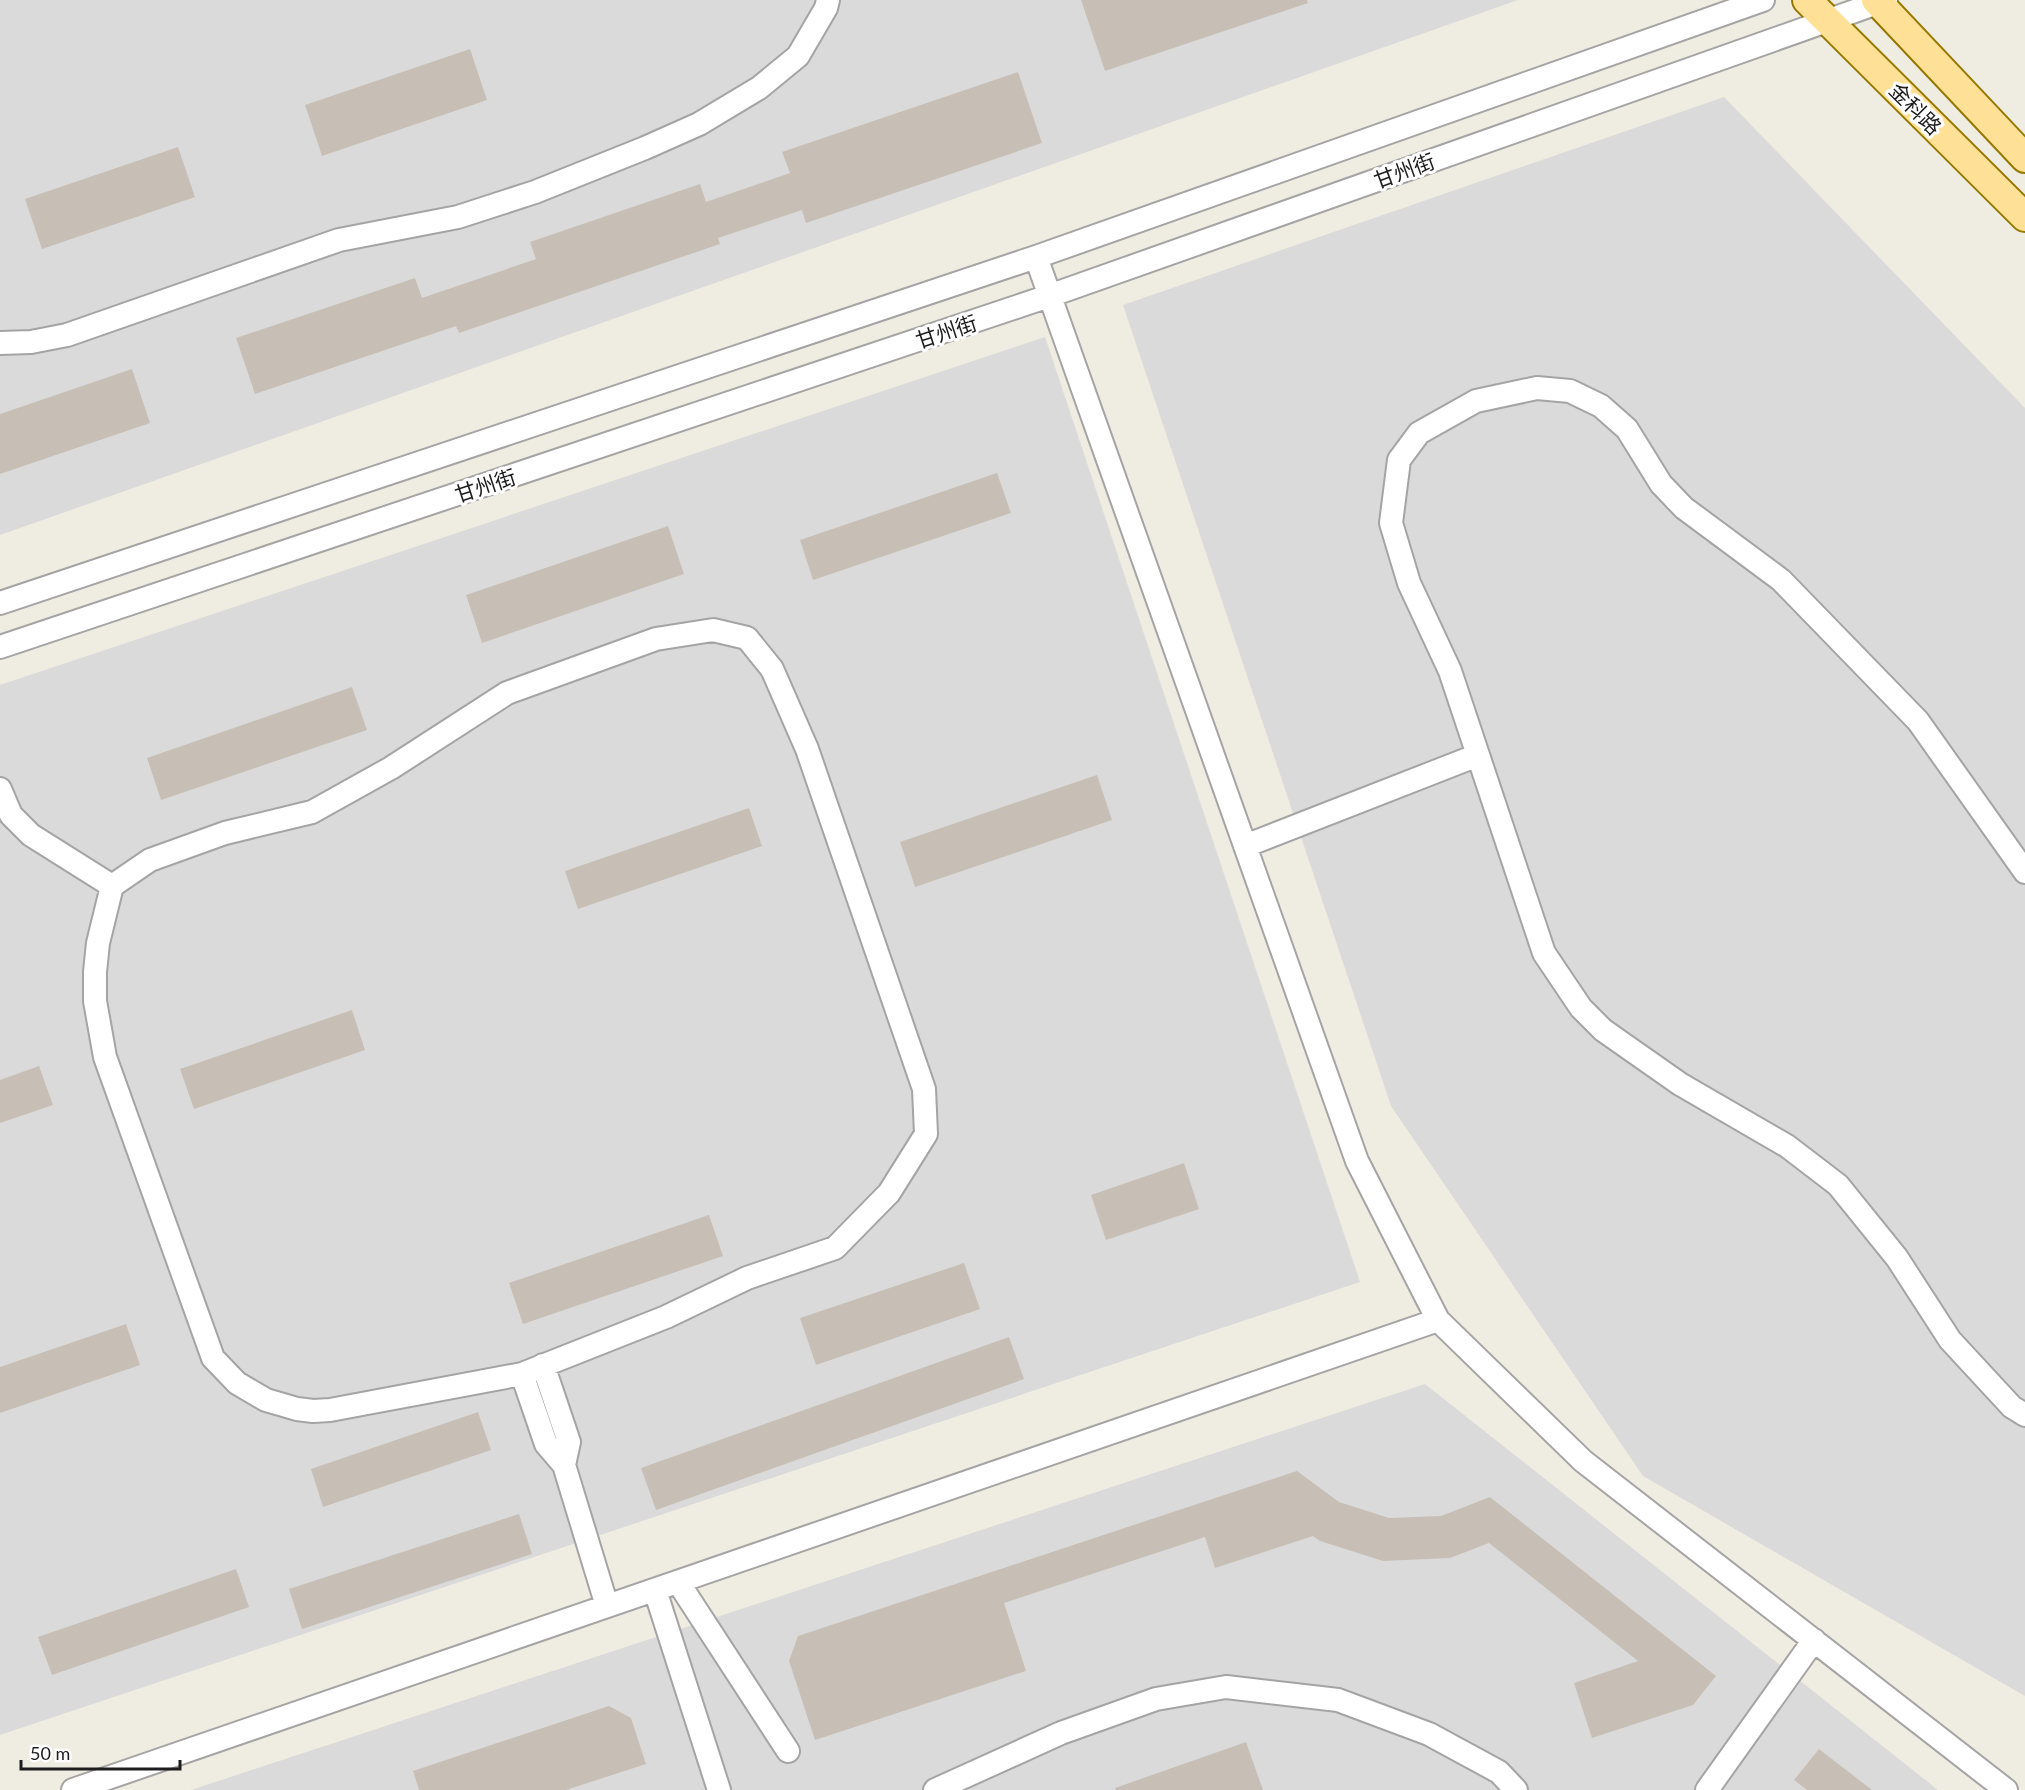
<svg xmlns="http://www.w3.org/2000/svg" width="2025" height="1790" font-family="Lato,'Noto Sans SC',sans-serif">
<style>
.residential{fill:#dbdada}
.building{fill:#c7bfb5}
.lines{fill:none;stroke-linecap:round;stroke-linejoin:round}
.minor-casing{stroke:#a4a4a4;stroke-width:26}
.major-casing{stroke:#967900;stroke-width:32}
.minor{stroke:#fff;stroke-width:22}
.major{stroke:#ffe097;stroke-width:28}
.labels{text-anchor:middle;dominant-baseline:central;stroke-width:6;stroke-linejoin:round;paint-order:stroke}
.street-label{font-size:21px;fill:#1d1d1d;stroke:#fff}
</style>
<rect width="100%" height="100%" fill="#efece2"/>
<path class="residential" d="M0 0H1518L0 535Z
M1724 97 2025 408V1696L1643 1476 1391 1106 1123 305Z
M1045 337 1360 1282 0 1735V685Z
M1425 1384 1938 1790H191Z"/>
<path class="building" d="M1081 0H1307L1308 3 1105 71Z
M470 49 487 100 322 156 305 105Z
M1018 72 1042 143 806 223 802 210 718 238 720 244 459 333 456 326 255 394 236 338 415 278 422 298 536 259 530 242 700 184 706 202 790 173 782 152Z
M178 147 195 197 42 249 25 199Z
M132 369 150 423 0 474V414Z
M997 473 1011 513 813 580 800 540Z
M668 526 684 574 482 643 466 595Z
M352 687 367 730 161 800 147 758Z
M1097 775 1112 820 915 887 900 842Z
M749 808 762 846 578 909 565 871Z
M352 1010 365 1050 194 1109 180 1069Z
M39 1066 53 1105 0 1123V1080Z
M1184 1163 1199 1209 1106 1240 1091 1195Z
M709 1215 723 1256 523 1324 509 1283Z
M964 1263 980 1309 816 1365 800 1318Z
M126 1324 140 1365 0 1413V1367Z
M1009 1337 1024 1379 656 1510 641 1468Z
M478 1412 491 1450 323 1507 311 1469Z
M1297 1471 1339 1502 1389 1518 1441 1516 1490 1497 1716 1676 1693 1705 1592 1738 1574 1683 1638 1661 1489 1543 1450 1558 1383 1561 1320 1541 1313 1536 1215 1568 1205 1537 1004 1603 1026 1671 815 1740 789 1661 798 1636Z
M519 1514 532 1554 302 1629 289 1589Z
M236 1569 249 1607 52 1675 38 1637Z
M609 1706 631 1718 646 1764 566 1790H419L413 1771Z
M1246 1742 1263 1790H1116L1115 1788Z
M1819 1749 1872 1790H1807L1794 1780Z"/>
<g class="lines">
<defs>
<path id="minor" d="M1036 257 1357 1161 1438 1320 1583 1461 2006 1790
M0 343 31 342 67 335 339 240 458 217 535 192 645 148 699 124 759 88 798 56 826 8 828 0
M0 603 1036 257 1763 0
M713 630 747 638 772 669 807 749 924 1089 926 1134 889 1193 835 1248 747 1278 666 1317 522 1374 330 1410 313 1411 297 1409 266 1400 237 1383 213 1358 105 1057 95 1001V972L98 943 112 886 150 860 225 833 312 812 391 768 507 693 656 639Z
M0 647 1049 296 1886 0
M0 789 11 815 31 835 112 886
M1245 846 1478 755
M2025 872 1918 721 1781 580 1684 508 1661 484 1627 429 1601 406 1570 391 1537 388 1476 401 1419 433 1399 460 1391 523 1409 583 1450 671 1544 953 1581 1008 1603 1030 1680 1084 1787 1146 1838 1185 1897 1258 1950 1340 2012 1407 2025 1415
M543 1365 569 1442 564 1465
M522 1374 546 1444 564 1465 607 1606
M678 1582 788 1751
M655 1590 719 1790
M73 1790 1438 1320
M935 1790 1061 1733 1156 1699 1226 1687 1338 1700 1429 1734 1499 1772 1516 1790
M1707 1790 1814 1640"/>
<path id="major" d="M1807 0 2025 217
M1876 0 2025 158"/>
</defs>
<use href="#minor" class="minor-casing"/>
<use href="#major" class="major-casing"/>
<use href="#minor" class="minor"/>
<use href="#major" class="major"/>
</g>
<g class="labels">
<g class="street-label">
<text transform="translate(1916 108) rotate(45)">金科路</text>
<text transform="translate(1404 170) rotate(-20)">甘州街</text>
<text transform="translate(946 331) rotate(-18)">甘州街</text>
<text transform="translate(485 485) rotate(-18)">甘州街</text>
</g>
</g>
<path d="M21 1760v9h159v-9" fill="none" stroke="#1d1d1d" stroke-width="3"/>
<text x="30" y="1760" font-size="18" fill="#1d1d1d" stroke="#ffffff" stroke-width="4.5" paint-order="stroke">50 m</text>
</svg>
